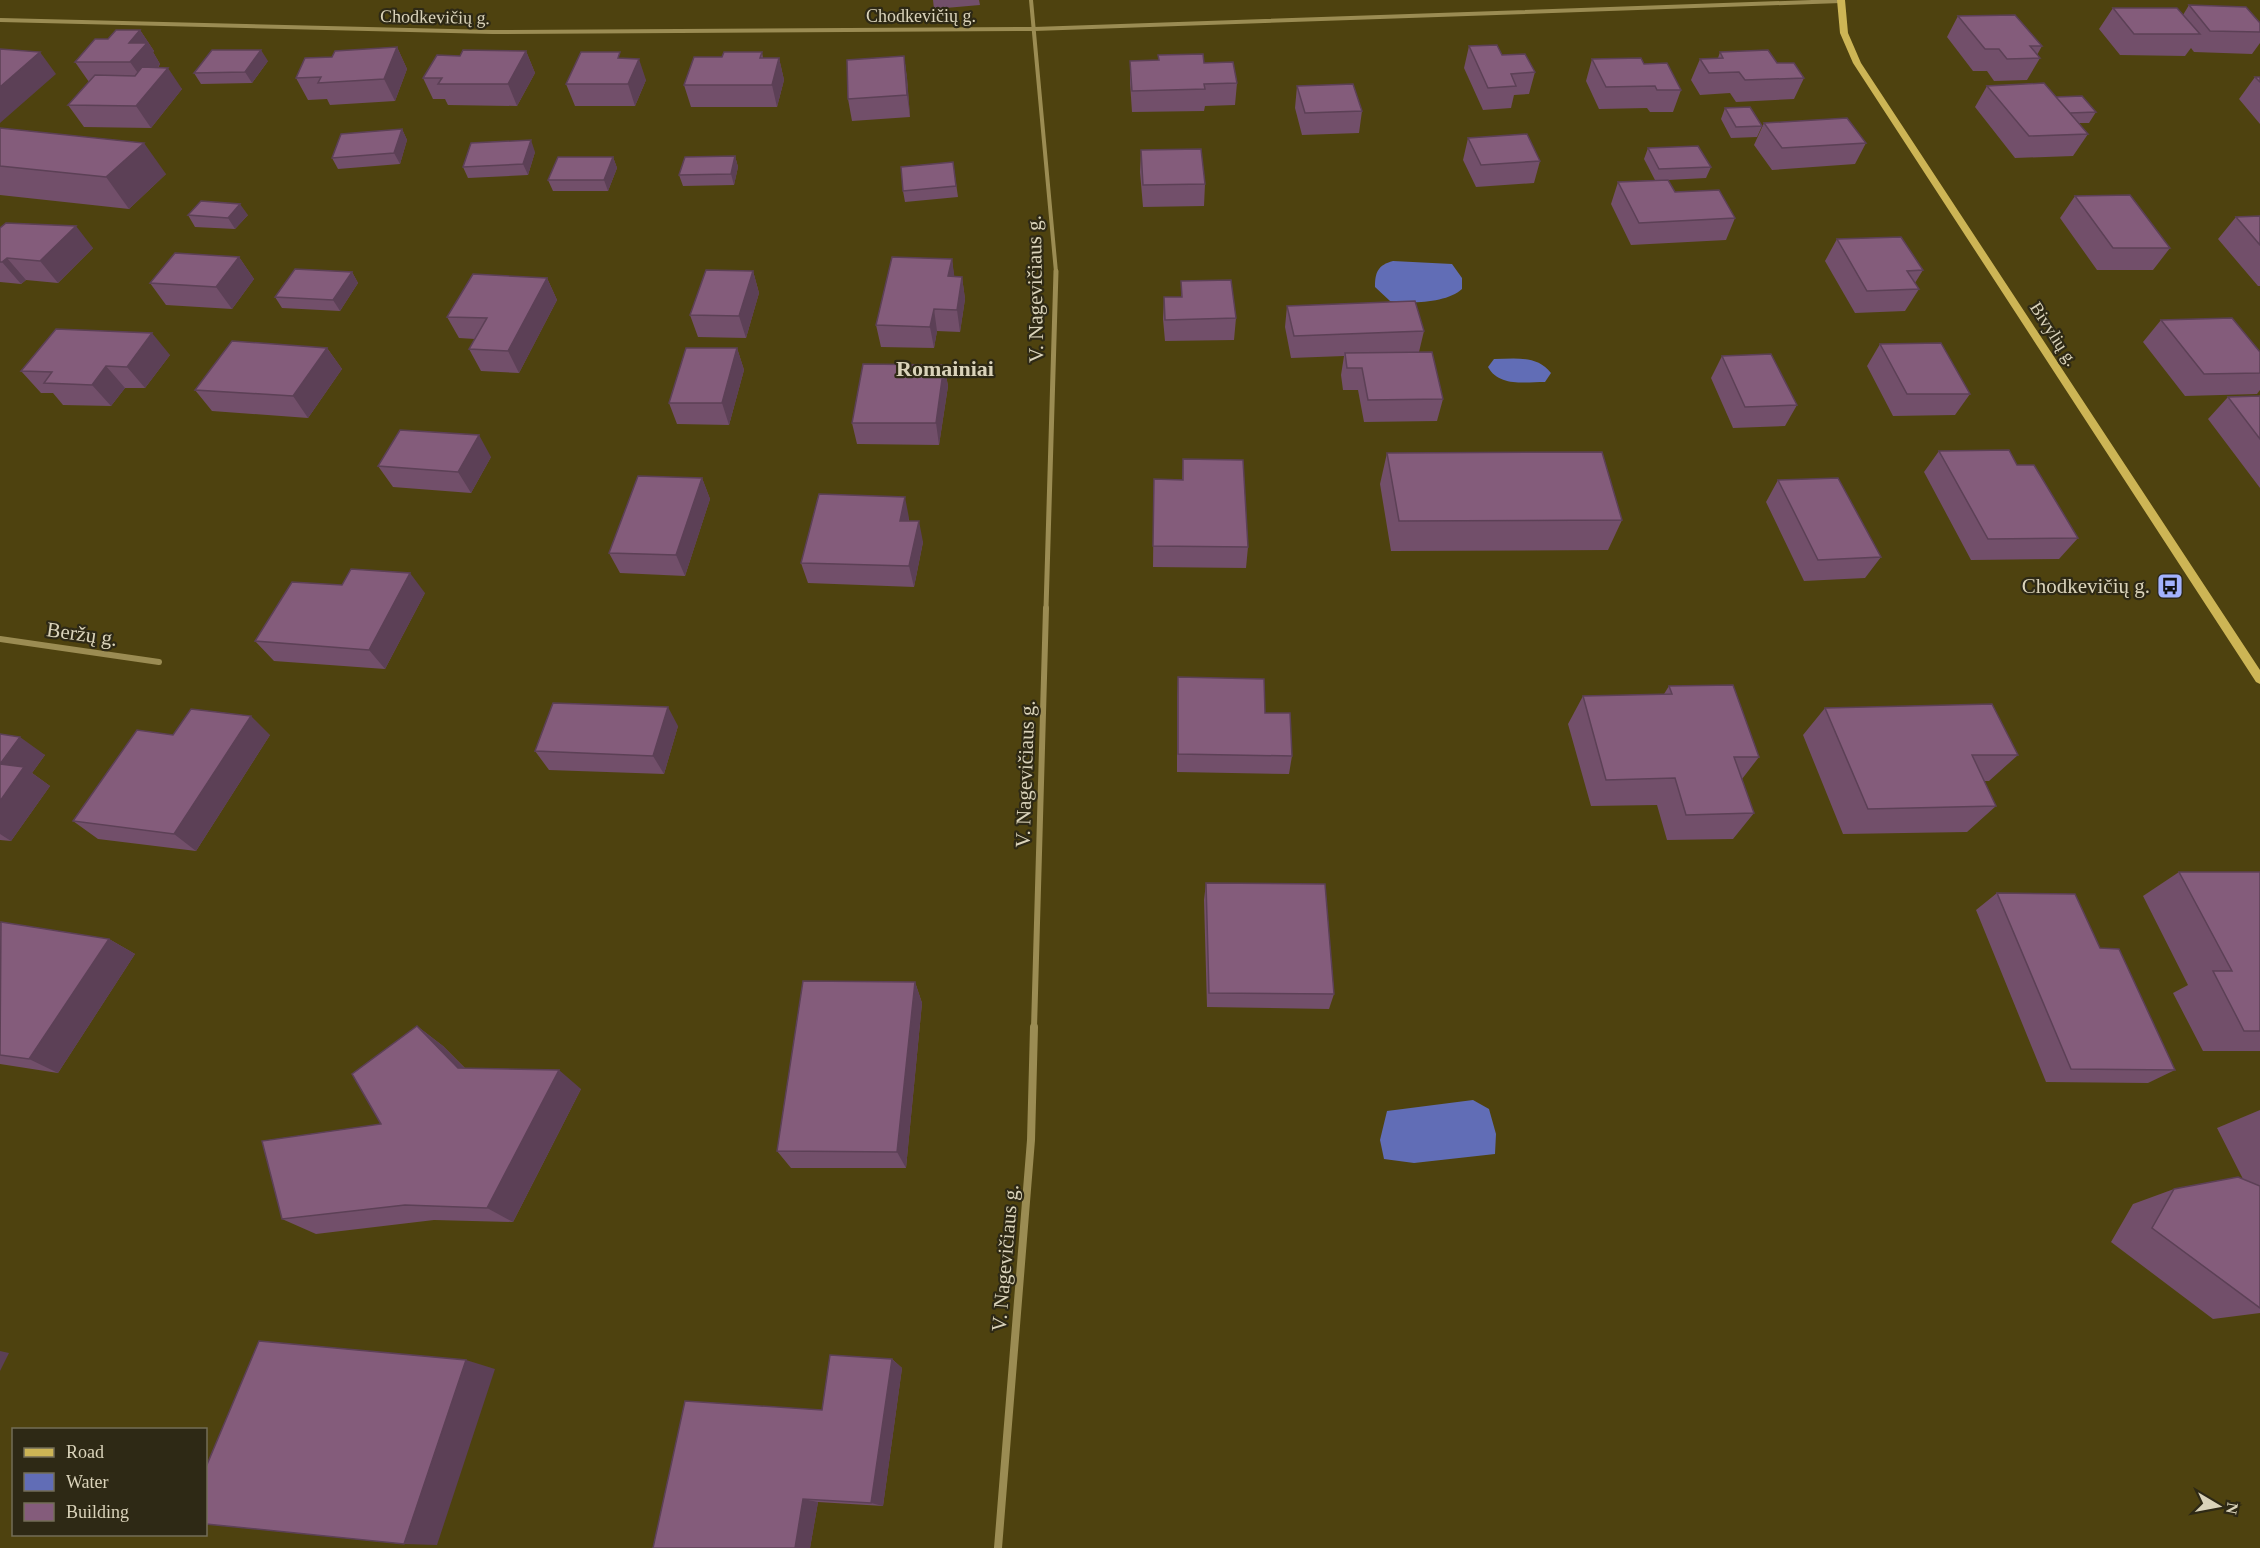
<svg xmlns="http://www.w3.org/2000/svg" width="2260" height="1548" font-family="Georgia,serif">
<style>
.water{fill:#616db6}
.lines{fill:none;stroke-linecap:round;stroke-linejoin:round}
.street-far3{stroke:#9b8c53;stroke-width:4}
.street-far2{stroke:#9b8c53;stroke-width:5}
.street-far1{stroke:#9b8c53;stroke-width:6}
.street{stroke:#9b8c53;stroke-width:8}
.secondary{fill:#cdb555;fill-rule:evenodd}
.wall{fill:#724f6a}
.shaded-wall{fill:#5c4056}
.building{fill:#845c7b;stroke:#5c4056;stroke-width:1.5}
.labels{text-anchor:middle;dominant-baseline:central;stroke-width:4.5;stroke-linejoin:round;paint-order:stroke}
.far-street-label{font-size:18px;fill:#dad3ba;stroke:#2e2915}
.street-label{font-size:21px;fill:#dad3ba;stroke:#2e2915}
.poi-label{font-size:21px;fill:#dad3ba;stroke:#2e2915;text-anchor:end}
.far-district-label{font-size:22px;font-weight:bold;fill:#dad3ba;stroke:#2e2915}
</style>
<rect width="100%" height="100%" fill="#4e420f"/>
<path class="water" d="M1393 261 1452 264 1462 278V289C1447 303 1410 304 1390 301L1375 287C1375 272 1378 265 1393 261Z
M1494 359C1515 359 1537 355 1551 373L1545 382C1525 382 1499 387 1488 367Z
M1473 1100 1489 1109 1496 1134 1495 1154 1414 1163 1384 1159 1380 1140 1387 1111Z"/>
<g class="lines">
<path class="street-far3" d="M1031 0 1056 272
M0 20 492 32 1034 29 1841 1"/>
<path class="street-far2" d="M1046 609 1056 271"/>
<path class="street-far1" d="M0 639 159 662
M1034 1028 1046 608"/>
<path class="street" d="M998 1548 1031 1140 1034 1027"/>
<path class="secondary" d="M1837 0H1845L1848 33 1861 63 2260 670V684L2256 682 1853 63 1840 33Z"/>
</g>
<path class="wall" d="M933 0H979L980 5 934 9Z
M2189 5 2260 23V43L2252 54 2194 52 2191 48 2185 56 2120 55 2099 29 2113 8 2183 15Z
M1958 16 2042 46 2037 55 2040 58 2027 80 1994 81 1987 71H1973L1947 37Z
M140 30 154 51 153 52 160 64 158 68 182 89 151 128 84 127 68 105 89 82 75 62 108 39Z
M1469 46 1502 55 1535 72 1529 94 1514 95 1511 108 1483 110 1464 68Z
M397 47 407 69 395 101 330 105 327 99 308 100 296 78 332 57Z
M526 51 535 73 517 106 448 105 445 99H433L423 78 460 56Z
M762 52 763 58H779L784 80 777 107H691L684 85 722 57Z
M1720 52 1777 63 1804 78 1794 99 1736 102 1730 93 1700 95 1691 80 1700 59 1718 58Z
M1158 55 1204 63 1237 83 1235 105 1205 106 1204 111 1132 112 1130 83V61L1158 60Z
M904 56 907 78 910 117 852 121 848 99Z
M623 58 646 80 635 106H575L566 84Z
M1592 59 1644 64 1681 90 1673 112H1650L1647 108 1599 109 1586 81Z
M268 61 252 83 201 84 194 73Z
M2255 77H2260V124L2239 99Z
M1297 86 1362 111 1359 133 1302 135 1295 108Z
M1987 86 2056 97 2096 112 2089 123H2079L2088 134 2073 156 2015 158 1975 107Z
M1725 108 1762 126 1757 137 1731 138 1721 119Z
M1764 123 1866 143 1855 164 1772 170 1754 145Z
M0 128 166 174 129 209 0 195Z
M402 129 407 140 400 164 338 169 332 158Z
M1468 138 1540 161 1534 183 1476 187 1463 160Z
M1648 148 1711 167 1706 178 1668 180 1675 192 1735 218 1726 240 1631 245 1611 204 1618 182 1655 180 1644 159Z
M1141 150 1205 184 1204 206 1143 207 1140 172Z
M535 152 528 175 468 178 463 167Z
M735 156 738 167 734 185 683 186 679 175Z
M613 157 617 168 608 191H553L548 180Z
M953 162 958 197 905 202 903 191Z
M2075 196 2170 248 2153 270H2097L2060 218Z
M188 215H248L235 229 195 227Z
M2260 216V286H2258L2218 239 2236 217Z
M0 228 93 248 58 283 26 280 21 284 0 282Z
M1837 239 1923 270 1915 283 1919 289 1905 311 1855 313 1825 261Z
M239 257 254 279 232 309 166 305 150 283Z
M952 259 954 277H962L965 299 960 332 937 331 934 348 881 347 876 325Z
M753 271 759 293 746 338 698 337 690 315Z
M352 272 358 283 340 311 282 308 275 297Z
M547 278 557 300 519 373 481 371 469 349 475 339 459 338 447 317Z
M1181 281 1236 318 1234 340 1165 341 1163 319 1164 297H1181Z
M1287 306 1424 331 1419 352 1443 399 1437 421 1364 422 1358 390H1343L1341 375 1344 356 1291 358 1285 327Z
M2161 320 2260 352V390L2257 394 2185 396 2143 342Z
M1880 344 1970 394 1955 415 1893 416 1867 366Z
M327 348 342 369 308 418 212 411 195 390Z
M737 348 744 370 729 425 677 424 669 403Z
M170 355 145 388H125L111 406 63 405 53 393H41L21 371Z
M1722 356 1797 405 1785 426 1733 428 1711 378Z
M944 365 948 386 939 445 857 444 852 423Z
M2260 396V488L2208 419 2228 397Z
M1939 451 2017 465 2078 538 2059 559 1971 560 1924 472Z
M1387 453 1622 520 1608 550 1391 551 1380 484Z
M491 457 471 493 393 487 378 466Z
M1183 459 1248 547 1246 568 1153 567 1154 479 1182 480Z
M702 478 710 499 685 576 620 573 609 553Z
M1778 480 1881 557 1865 578 1804 581 1766 502Z
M909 518V521L923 542 914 587 808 583 801 563Z
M425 593 385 669 274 661 255 641Z
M1178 677 1265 713 1292 756 1289 774 1177 772V697Z
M1669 686 1759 757 1742 779 1754 813 1733 839 1667 840 1657 805 1591 806 1568 724 1583 696 1664 694Z
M1825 708 2018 755 1989 781H1984L1996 806 1967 832 1843 834 1803 735Z
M678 726 664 774 549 770 535 751Z
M0 734 45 755 32 773 50 786 11 841 0 840Z
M173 735H270L196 851 98 839 73 821Z
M2179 872H2260V1051H2203L2173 993 2188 985 2143 896Z
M1206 883 1334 994 1329 1009 1207 1007 1204 900Z
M1997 893 2100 948 2175 1070 2148 1083 2046 1082 1976 910Z
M0 923 109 939 135 954 58 1073 0 1064Z
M915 982 922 1003 906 1168H791L777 1151Z
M417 1026 443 1046 465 1068 581 1089 513 1222 434 1220 316 1234 282 1219 381 1124Z
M2260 1110V1313L2213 1319 2111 1242 2133 1204 2174 1189 2243 1179 2217 1128Z
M892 1359 902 1368 883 1506 818 1502 810 1548H653Z"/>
<path class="shaded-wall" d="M140 30 154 51 153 52 160 64 145 83 130 62 129 43Z
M397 47 407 69 395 101 384 79Z
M261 50 268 61 252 83 245 72Z
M526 51 535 73 517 106 508 84Z
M40 52 56 74 0 123V87Z
M904 56 907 78 910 117 907 95Z
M779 58 784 80 777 107 772 85Z
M639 59 646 80 635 106 628 84Z
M168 68 182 89 151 128 136 106Z
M402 129 407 140 400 164 394 153Z
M531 140 535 152 528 175 523 164Z
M144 143 166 174 129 209 106 177Z
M735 156 738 167 734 185 731 174Z
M613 157 617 168 608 191 604 180Z
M240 204 248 215 235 229 228 218Z
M76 226 93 248 58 283 40 261Z
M239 257 254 279 232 309 216 287Z
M7 258 26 280 21 284 2 262Z
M952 259 955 281 948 276Z
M753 271 759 293 746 338 739 316Z
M352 272 358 283 340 311 333 300Z
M962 277 965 299 960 332 957 310Z
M547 278 557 300 519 373 508 351Z
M934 309 937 331 934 348 930 327Z
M152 333 170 355 145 388 127 367Z
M327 348 342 369 308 418 293 396Z
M737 348 744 370 729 425 722 403Z
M944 365 948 386 939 445 936 423Z
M106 366 125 388 111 406 92 385Z
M479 435 491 457 471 493 458 472Z
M702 478 710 499 685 576 676 555Z
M905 497 909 518 905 541 900 521Z
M919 521 923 542 914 587 909 566Z
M410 573 425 593 385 669 369 650Z
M668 707 678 726 664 774 653 756Z
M251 716 270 735 196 851 174 834Z
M20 737 45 755 32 773 50 786 11 841 0 834V765Z
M109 939 135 954 58 1073 29 1059Z
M915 982 922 1003 906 1168 897 1152Z
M417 1026 443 1046 483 1087 458 1068Z
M559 1070 581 1089 513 1222 487 1208Z
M0 1351 9 1353 0 1371Z
M892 1359 902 1368 883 1506 871 1503Z
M466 1360 495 1369 437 1545 404 1544Z
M803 1499 818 1502 810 1548H795Z"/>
<path class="building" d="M2189 5 2246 7 2260 23V32L2210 31Z
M2113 8H2177L2200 34H2134Z
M2015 15 2042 46H2030L2040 58 2007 59 1999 49H1985L1958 16Z
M116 30H140L129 43H147L130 62H75L95 39H108Z
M1497 45 1502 55 1525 54 1535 72 1511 74 1516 86 1488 88 1469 46Z
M397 47 384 79 318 83 321 77 296 78 305 58 332 57 335 51Z
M0 49 40 52 0 87Z
M212 50H261L245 72 194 73Z
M463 50 526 51 508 84H438L442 78H423L437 55 460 56Z
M1768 50 1777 63H1794L1804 78 1745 80 1739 72 1709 73 1700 59 1723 58 1720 52Z
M581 52H620L618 58 639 59 628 84H566Z
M724 52H762L760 58H779L772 85H684L694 57H722Z
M1203 54 1204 63 1233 62 1237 83 1204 84 1205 89 1132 91 1130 61 1159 60 1158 55Z
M904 56 907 95 848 99 847 60Z
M1641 58 1644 64 1667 63 1681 90H1657L1655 86 1606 87 1592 59Z
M142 67 168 68 136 106 68 105 95 75 135 76Z
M2255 77H2260V82Z
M2044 83 2088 134 2029 136 1987 86Z
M1353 84 1362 111 1305 113 1297 86Z
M2082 96 2096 112 2070 113 2056 97Z
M1750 107 1762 126 1736 127 1725 108Z
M1847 118 1866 143 1782 148 1764 123Z
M0 128 144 143 106 177 0 166Z
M402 129 394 153 332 158 341 134Z
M1527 134 1540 161 1481 165 1468 138Z
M531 140 523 164 463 167 471 143Z
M1698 146 1711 167 1659 169 1648 148Z
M1201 149 1205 184 1143 185 1141 150Z
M735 156 731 174 679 175 685 157Z
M558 157H613L604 180H548Z
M953 162 956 186 903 191 901 167Z
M1668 180 1675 192 1719 190 1735 218 1639 223 1618 182Z
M2130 195 2170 248H2113L2075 196Z
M201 201 240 204 228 218 188 215Z
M2260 216V245L2236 217Z
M6 223 76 226 40 261 7 258 2 262H0V228Z
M1901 237 1923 270 1907 271 1919 289 1867 291 1837 239Z
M175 253 239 257 216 287 150 283Z
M892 257 952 259 948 276 962 277 957 310 934 309 930 327 876 325Z
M295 269 352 272 333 300 275 297Z
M706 270 753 271 739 316 690 315Z
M473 274 547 278 508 351 469 349 487 318 447 317Z
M1231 280 1236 318 1165 320 1164 297H1182L1181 281Z
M1415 301 1424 331 1294 336 1287 306Z
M2232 318 2260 352V373L2204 374 2161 320Z
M56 329 152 333 127 367 106 366 92 385 44 383 52 372 21 371Z
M232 341 327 348 293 396 195 390Z
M1941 343 1970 394H1907L1880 344Z
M686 348H737L722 403H669Z
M1432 352 1443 399 1368 400 1362 368H1347L1345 353Z
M1771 354 1797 405 1745 407 1722 356Z
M863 364 944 365 936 423H852Z
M2260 396V439L2228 397Z
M400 430 479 435 458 472 378 466Z
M2009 450 2017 465H2034L2078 538 1988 539 1939 451Z
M1602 452 1622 520 1399 521 1387 453Z
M1183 459 1243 460 1248 547 1153 546 1154 479 1183 480Z
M638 476 702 478 676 555 609 553Z
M1838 478 1881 557 1818 560 1778 480Z
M819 494 905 497 900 521H919L909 566 801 563Z
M351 569 410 573 369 650 255 641 292 582 342 585Z
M1178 677 1264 679 1265 713H1290L1292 756 1178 754Z
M1733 685 1759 757H1734L1754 813 1686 815 1675 778 1606 780 1583 696 1672 694 1669 686Z
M553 703 668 707 653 756 535 751Z
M1992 704 2018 755H1972L1996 806 1868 809 1825 708Z
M191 709 251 716 174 834 73 821 137 730 173 735Z
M0 734 20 737 0 764Z
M0 764 24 767 0 801Z
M2179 872H2260V1031H2244L2213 971H2232Z
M1206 883 1325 884 1334 994 1209 993Z
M1997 893 2075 894 2100 948 2119 949 2175 1070 2071 1069Z
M1 922 109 939 29 1059 0 1055Z
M803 981 915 982 897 1152 777 1151Z
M417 1026 458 1068 559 1070 487 1208 405 1205 282 1219 262 1141 381 1124 352 1074Z
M2238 1177 2260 1186V1308L2152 1228 2174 1189Z
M259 1341 466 1360 404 1544 206 1524V1467Z
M830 1355 892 1359 871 1503 803 1499 795 1548H653L685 1401 822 1410Z"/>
<defs>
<symbol id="bus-square" viewBox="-11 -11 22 22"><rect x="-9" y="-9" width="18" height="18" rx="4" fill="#a3b2fd" stroke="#2e2915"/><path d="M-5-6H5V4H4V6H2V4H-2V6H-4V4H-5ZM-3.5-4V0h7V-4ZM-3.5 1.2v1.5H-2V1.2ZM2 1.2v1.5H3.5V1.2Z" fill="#111"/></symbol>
</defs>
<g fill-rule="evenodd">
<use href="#bus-square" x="2155" y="571" width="30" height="30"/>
</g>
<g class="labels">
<g class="far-street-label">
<text x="921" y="16">Chodkevičių g.</text>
<text transform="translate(435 17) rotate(1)">Chodkevičių g.</text>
<text transform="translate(2054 334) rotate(57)">Bivylių g.</text>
</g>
<g class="street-label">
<text transform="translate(1035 289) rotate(-91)">V. Nagevičiaus g.</text>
<text transform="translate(82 634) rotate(8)">Beržų g.</text>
<text transform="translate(1025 774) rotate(-88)">V. Nagevičiaus g.</text>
<text transform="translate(1005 1258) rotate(-85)">V. Nagevičiaus g.</text>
</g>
<g class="poi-label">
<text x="2150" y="586">Chodkevičių g.</text>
</g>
<g class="far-district-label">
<text x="945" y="368">Romainiai</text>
</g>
</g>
<rect x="12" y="1428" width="195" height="108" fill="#2e2915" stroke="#736d57" stroke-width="1.5"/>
<rect x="24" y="1448" width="30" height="9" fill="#cdb555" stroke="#736d57" stroke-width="1.5"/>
<text x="66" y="1458" font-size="18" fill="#dad3ba">Road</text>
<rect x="24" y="1473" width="30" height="18" fill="#616db6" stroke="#736d57" stroke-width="1.5"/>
<text x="66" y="1488" font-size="18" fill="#dad3ba">Water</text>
<rect x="24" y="1503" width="30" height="18" fill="#845c7b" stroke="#736d57" stroke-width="1.5"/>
<text x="66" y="1518" font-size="18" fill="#dad3ba">Building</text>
<g transform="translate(2218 1506) rotate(100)" stroke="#2e2915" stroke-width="4.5" paint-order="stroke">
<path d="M0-4.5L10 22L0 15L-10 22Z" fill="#dad3ba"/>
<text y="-9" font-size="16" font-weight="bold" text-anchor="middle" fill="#dad3ba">N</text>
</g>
</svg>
